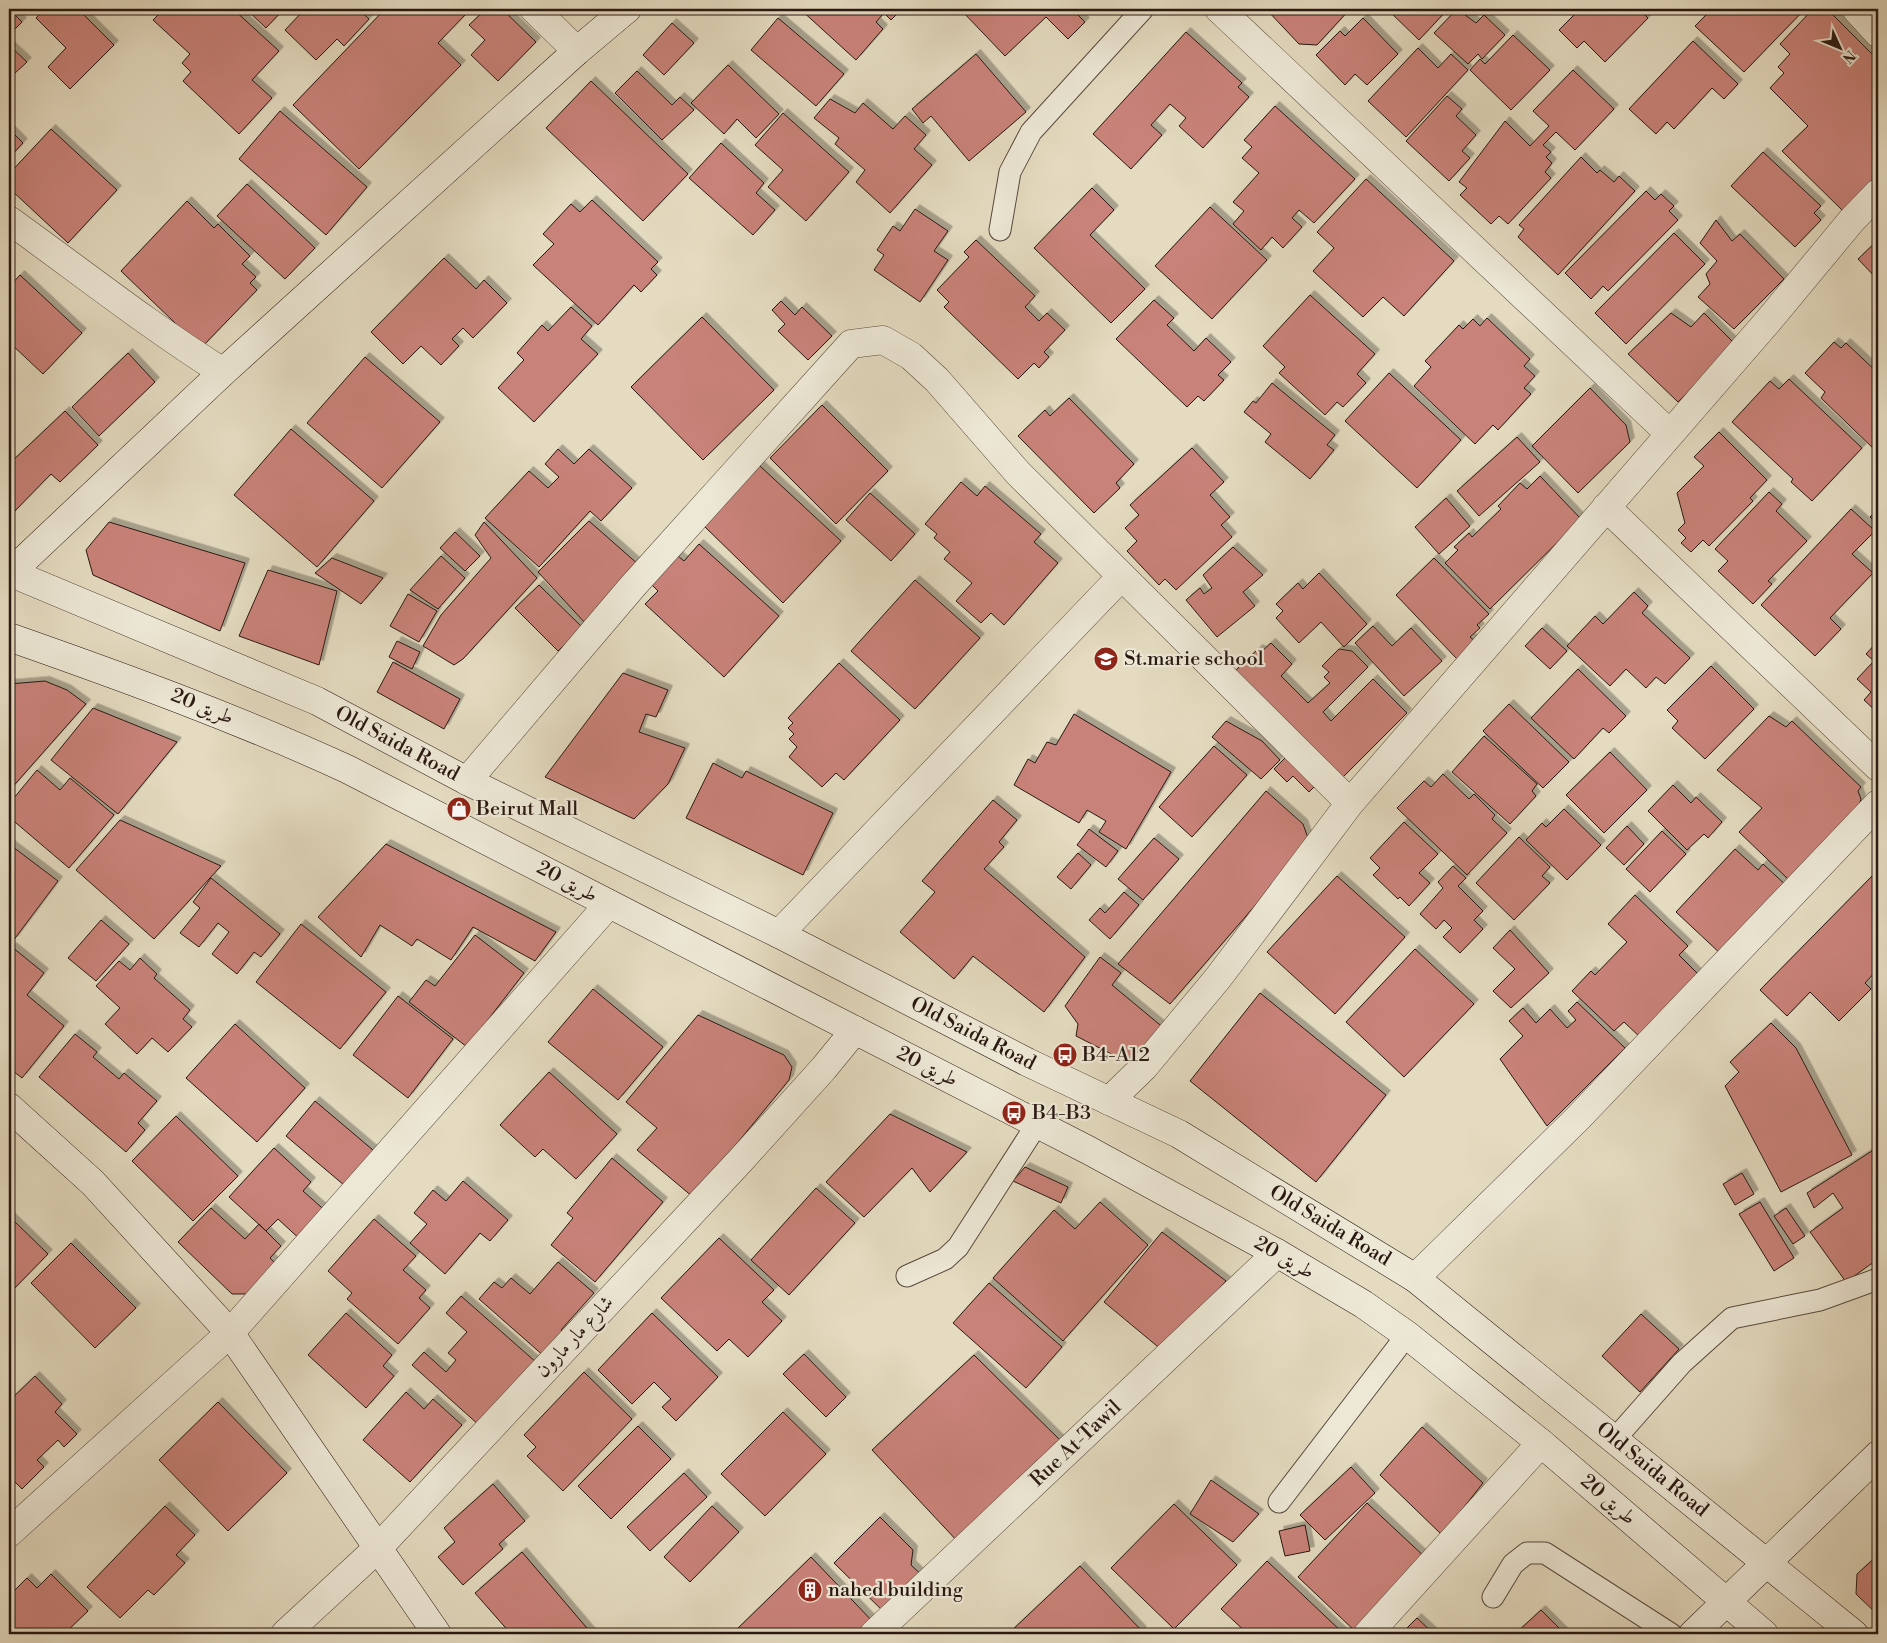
<svg xmlns="http://www.w3.org/2000/svg" width="1887" height="1643" font-family="'Libre Bodoni',Amiri,serif">
<style>
.building{fill:#c98279;stroke:#291812;filter:url(#shadow)}
.lines{fill:none;stroke-linecap:round;stroke-linejoin:round}
.lane-casing{stroke:#58493e;stroke-width:23}
.street-casing{stroke:#58493e;stroke-width:29}
.secondary-casing{stroke:#291812;stroke-width:29}
.lane{stroke:#ede8d6;stroke-width:21}
.street{stroke:#ede8d6;stroke-width:28}
.secondary{stroke:#ede8d6;stroke-width:28}
.labels{text-anchor:middle;dominant-baseline:central;stroke-width:4.5;stroke-linejoin:round;paint-order:stroke}
.poi-label{font-size:20px;fill:#291812;stroke:#ede8d6;text-anchor:start}
.street-label{font-size:20px;fill:#291812;stroke:#ede8d6}
</style>
<defs>
<filter id="shadow"><feDropShadow dx="4.5" dy="-4.5" stdDeviation="0" flood-color="#0004"/></filter>
</defs>
<rect width="100%" height="100%" fill="#e4dbc0"/>
<filter id="stains"><feTurbulence type="fractalNoise" baseFrequency=".004" numOctaves="4"/><feColorMatrix values="0 0 0 0 .2 0 0 0 0 .09 0 0 0 0 .02 0 0 0 .5 -.17"/></filter>
<radialGradient id="worn" r=".72"><stop offset=".6" stop-color="#630" stop-opacity="0"/><stop offset="1" stop-color="#630" stop-opacity=".3"/></radialGradient>
<path class="building" d="M9 9 22 22 9 35Z
M45 9H78L114 45 70 89 48 67 66 48 36 18Z
M164 9H233L279 51 252 80 272 98 239 134 183 81 191 72 182 63 190 54 153 20Z
M246 9H284L266 28Z
M305 9H358L369 19 344 46 337 39 316 60 285 30Z
M385 9H461L466 14 438 43 461 65 359 169 293 105Z
M486 9H502L536 42 498 81 471 55 485 40 469 25Z
M800 9H902L891 20 884 13 876 22 883 29 856 60Z
M960 9H1072L1085 22 1068 39 1046 17 1005 56Z
M1266 9H1350L1317 45 1299 44Z
M1387 9H1448L1419 40Z
M1457 9 1476 23 1484 15 1505 35 1482 59 1478 54 1468 64 1434 33Z
M1580 9H1639L1648 18 1605 62 1584 41 1577 48 1559 30Z
M1712 9H1805L1744 72 1695 26Z
M1813 9H1827L1878 60V177L1844 212 1782 151 1808 126 1770 88 1784 73 1778 67 1790 54 1780 44Z
M778 18 844 74 816 106 751 50Z
M1363 18 1398 54 1367 85 1355 74 1345 85 1316 55 1340 31 1345 36Z
M672 23 694 43 664 75 643 55Z
M1186 32 1242 83 1238 87 1249 97 1203 148 1179 126 1186 118 1170 104 1151 125 1162 135 1131 169 1093 134Z
M1513 35 1550 70 1511 110 1470 70 1480 59 1485 64Z
M1693 41 1738 84 1724 99 1712 88 1674 129 1667 122 1656 134 1629 109Z
M10 46 27 62 14 74 9 69Z
M1418 48 1438 68 1451 54 1468 70 1406 137 1368 101Z
M976 54 1026 112 969 161 931 116 923 123 912 109Z
M728 65 779 114 756 138 737 119 724 134 691 103Z
M1573 70 1614 109 1575 150 1556 132 1543 145 1551 152 1546 157 1552 163 1545 172 1551 178 1508 224 1499 216 1491 224 1460 195 1467 188 1459 182 1505 121 1530 146 1549 126 1533 111Z
M637 71 672 105 680 97 694 110 662 140 615 93Z
M591 81 688 174 643 221 546 128Z
M1447 96 1462 109 1456 116 1476 135 1462 151 1470 158 1449 181 1406 141Z
M830 99 855 113 863 103 893 129 905 116 926 135 914 149 932 165 890 213 856 182 865 170 835 144 839 138 814 118Z
M1275 106 1355 179 1314 223 1299 210 1292 218 1302 227 1283 248 1272 237 1261 250 1233 224 1244 211 1233 202 1259 173 1242 158 1252 147 1244 140Z
M280 111 367 187 326 235 239 159Z
M783 113 849 172 806 221 768 187 783 170 755 145Z
M9 129 23 143 9 158Z
M51 129 117 190 68 243 9 188V174Z
M721 143 764 183 756 193 775 210 753 235 689 178Z
M1763 152 1821 206 1814 213 1821 220 1795 247 1731 186Z
M1581 157 1597 173 1600 170 1614 182 1619 176 1635 191 1558 275 1518 237 1524 229 1519 225Z
M1366 179 1454 261 1404 316 1383 297 1363 317 1313 271 1334 248 1317 232Z
M247 184 315 248 285 279 217 216Z
M1092 188 1114 210 1090 235 1145 289 1111 323 1034 248Z
M1646 191 1655 200 1661 194 1674 206 1669 211 1678 220 1608 291 1603 286 1591 299 1565 273Z
M592 200 658 262 651 269 657 275 641 292 634 285 598 325 533 265 554 244 543 234 571 204 580 212Z
M187 201 214 228 218 224 250 256 242 264 256 277 250 283 257 290 201 348 121 271Z
M1210 207 1267 260 1212 319 1155 266Z
M915 209 948 231 934 251 948 260 920 302 874 270 884 255 877 250 893 226 900 231Z
M1716 220 1732 241 1740 234 1784 279 1734 329 1698 297 1710 284 1706 274 1717 261 1700 243Z
M1674 233 1705 264 1626 344 1595 313Z
M976 240 1035 296 1025 307 1039 321 1047 313 1065 330 1044 352 1049 357 1039 368 1034 363 1018 379 944 307 949 302 937 290 969 257 964 252Z
M1878 240V280L1858 259Z
M444 258 476 289 484 280 507 303 473 338 463 328 452 339 459 346 441 365 421 346 403 364 371 332Z
M20 275 82 333 43 374 9 342V287Z
M1310 295 1375 354 1357 374 1366 383 1343 407 1337 402 1325 415 1279 373 1285 367 1263 346Z
M1154 300 1174 318 1167 325 1194 351 1206 338 1231 362 1218 375 1224 380 1204 401 1198 396 1187 407 1116 339Z
M781 301 795 315 802 307 832 336 808 360 778 331 785 324 772 310Z
M571 307 592 326 581 339 598 354 534 422 498 388 524 360 517 353 542 325 548 331Z
M1671 313 1691 327 1704 313 1735 344 1678 402 1628 354Z
M702 317 774 390 703 460 631 387Z
M1487 318 1530 359 1524 366 1535 376 1524 388 1531 394 1498 430 1493 425 1475 444 1414 386 1431 367 1425 361 1459 325 1463 329 1473 319 1480 326Z
M1834 342 1841 348 1846 343 1878 373V386L1875 390 1878 392 1877 452 1821 398 1825 392 1805 373Z
M128 353 155 382 99 436 72 407Z
M365 357 440 422 382 488 307 423Z
M1389 373 1461 440 1417 488 1345 421Z
M1789 379 1862 448 1812 501 1791 482 1793 479 1732 422 1770 381 1779 389Z
M1272 383 1335 435 1327 445 1334 450 1310 479 1265 442 1271 434 1244 412 1253 401 1256 403Z
M1590 388 1626 425 1630 442 1578 493 1532 446Z
M1069 398 1134 464 1116 483 1120 488 1094 513 1018 436 1045 410 1050 416Z
M822 405 888 471 836 524 770 458Z
M65 411 98 445 60 482 51 474 9 517V464Z
M291 429 374 501 317 567 234 495Z
M1719 432 1767 480 1750 498 1753 501 1709 546 1703 540 1691 552 1681 543 1686 538 1678 530 1685 523 1677 493 1704 466 1694 457Z
M1517 437 1540 462 1479 516 1457 491Z
M1192 448 1224 482 1210 495 1230 517 1221 525 1232 537 1176 590 1165 579 1159 585 1127 551 1137 541 1125 528 1139 515 1130 505Z
M558 449 574 464 589 449 632 488 601 521 590 511 539 567 485 518 529 471 548 488 559 477 545 464Z
M760 466 841 541 783 603 703 525Z
M1540 476 1581 519 1490 609 1445 563 1458 550 1454 547 1469 533 1472 537 1501 509 1498 506 1520 483 1527 489Z
M961 482 977 496 985 486 1041 534 1034 542 1058 563 1004 625 991 613 981 623 956 601 972 583 944 559 950 552 934 538 937 534 925 524Z
M1769 492 1782 504 1776 511 1807 541 1768 581 1772 584 1753 604 1718 571 1728 561 1715 549Z
M870 493 915 534 891 561 846 520Z
M1446 498 1470 526 1439 554 1415 527Z
M1851 509 1875 531 1852 554 1873 573 1830 618 1841 629 1815 656 1761 605Z
M1878 509V525L1870 517Z
M589 521 639 565 586 624 538 572Z
M109 522 245 563 220 631 93 575 86 550Z
M484 522 537 578 463 659 454 665 423 646 441 615 491 558 475 535Z
M455 532 480 556 465 571 440 548Z
M699 544 779 616 724 677 645 604 658 591 651 584 678 556 684 561Z
M1233 547 1263 575 1243 592 1255 606 1217 637 1186 600 1200 588 1204 594 1212 588 1203 575Z
M441 556 465 578 438 609 410 590Z
M332 558 383 578 361 604 315 573Z
M1434 558 1489 614 1477 625 1480 628 1470 637 1475 641 1457 659 1396 595Z
M268 570 337 591 319 665 239 636Z
M1319 573 1367 624 1344 647 1321 622 1299 643 1276 618 1283 611 1276 604 1298 583 1303 589Z
M915 580 980 638 915 709 851 651Z
M539 585 582 627 558 651 515 608Z
M1634 592 1648 606 1642 613 1690 658 1665 684 1656 677 1646 688 1626 669 1610 686 1567 646 1595 616 1603 624Z
M408 594 437 611 419 642 390 626Z
M1373 626 1392 646 1411 628 1442 661 1404 696 1355 643Z
M1542 628 1567 651 1550 669 1525 646Z
M397 641 420 652 412 669 389 657Z
M1878 641V713L1864 700 1871 692 1857 679 1874 661 1866 654Z
M1271 643 1292 664 1281 676 1308 703 1330 683 1324 677 1329 672 1322 666 1339 649 1352 651 1368 667 1323 712 1331 721 1373 679 1407 713 1339 781 1232 674 1258 649 1262 651Z
M393 662 460 699 444 729 377 692Z
M839 663 900 720 844 780 836 773 822 787 789 757 797 747 789 739 794 734 788 728 793 723 788 718Z
M1711 666 1754 709 1705 759 1672 728 1678 721 1667 710Z
M1578 669 1626 716 1609 733 1603 728 1574 759 1531 718Z
M623 673 668 690 656 717 646 714 639 732 685 748 668 784 634 819 545 777Z
M45 681 67 690 86 704 9 791V684Z
M1509 704 1569 762 1543 788 1483 731Z
M93 708 177 742 118 814 51 760Z
M1074 714 1171 772 1126 849 1099 832 1106 821 1087 810 1079 823 1014 785 1028 759 1035 763 1047 742 1056 745Z
M1769 716 1786 727 1792 721 1861 787 1858 791 1861 799 1857 811 1790 881 1739 832 1762 808 1717 770Z
M1226 721 1262 741 1280 760 1261 779 1212 737Z
M1484 736 1537 784 1532 791 1536 796 1510 824 1452 772Z
M1214 746 1247 775 1192 837 1159 807Z
M1610 752 1647 790 1604 833 1566 795Z
M1287 756 1317 784 1309 792 1293 776 1287 782 1274 769Z
M713 763 742 778 746 771 833 813 803 875 686 818Z
M37 770 60 790 70 778 114 815 69 868 9 817V804Z
M1443 774 1469 799 1474 794 1495 815 1492 819 1507 833 1467 875 1397 808 1424 781 1431 787Z
M1673 785 1691 803 1696 797 1722 822 1708 838 1704 834 1687 850 1648 811Z
M1266 791 1303 824 1308 838 1297 857 1170 1004 1118 964Z
M993 800 1017 820 999 842 1004 847 984 869 1085 957 1044 1012 973 956 954 979 900 932 935 892 922 881Z
M1564 809 1601 845 1567 880 1526 840 1542 823 1546 827Z
M120 820 221 866 154 939 76 870Z
M1404 822 1438 854 1419 873 1430 883 1409 906 1400 897 1398 899 1373 875 1380 868 1370 858Z
M1627 826 1644 844 1624 865 1606 848Z
M1089 829 1118 851 1106 867 1077 845Z
M1662 831 1686 854 1650 892 1626 869Z
M1519 837 1550 867 1542 876 1550 883 1514 920 1476 883Z
M1154 838 1179 859 1143 900 1118 879Z
M9 844 58 881 13 941 9 938Z
M386 844 556 932 535 961 473 927 451 960 417 939 412 946 380 925 361 957 318 917Z
M1735 849 1758 870 1763 864 1788 887 1723 956 1676 912Z
M1078 853 1091 865 1071 889 1057 877Z
M1453 866 1466 878 1458 886 1483 911 1474 920 1483 929 1460 953 1443 937 1452 928 1444 920 1436 929 1420 914 1443 888 1438 882Z
M1878 870V969L1865 983 1871 989 1839 1021 1810 992 1787 1016 1760 990Z
M1337 876 1405 937 1335 1014 1267 952Z
M211 878 280 934 261 957 254 952 237 974 212 954 229 932 218 923 199 947 180 933 200 908 193 902Z
M1124 892 1139 905 1110 939 1089 920 1100 908 1105 913Z
M1635 895 1688 946 1679 955 1699 975 1640 1037 1624 1022 1614 1031 1572 991 1591 971 1595 975 1627 942 1608 924Z
M101 920 129 944 96 981 68 958Z
M301 924 386 992 340 1049 256 982Z
M1510 930 1549 973 1511 1008 1493 991 1515 969 1493 948Z
M475 935 524 973 467 1047 409 1002 426 980 435 986Z
M12 947 44 973 27 995 64 1026 22 1078 9 1068V951Z
M1415 949 1474 1004 1404 1077 1346 1022Z
M1100 957 1121 973 1112 985 1165 1029 1142 1056 1127 1062 1076 1036 1078 1024 1065 1006Z
M140 958 157 974 154 978 190 1010 183 1019 192 1027 168 1052 152 1038 137 1054 105 1024 120 1008 96 986 119 961 130 970Z
M593 989 663 1047 618 1100 548 1042Z
M1260 993 1386 1095 1316 1182 1190 1081Z
M398 996 453 1039 408 1098 353 1055Z
M1577 1002 1625 1048 1547 1126 1500 1059 1523 1036 1509 1021 1523 1008 1536 1023 1550 1009 1567 1028 1576 1020 1568 1011Z
M698 1015 784 1055 792 1067 789 1080 693 1197 637 1150 657 1128 626 1102Z
M1771 1023 1796 1048 1852 1155 1781 1192 1725 1086 1739 1072 1730 1062Z
M235 1024 305 1088 257 1142 186 1078Z
M75 1034 97 1052 93 1057 119 1079 124 1073 157 1101 138 1123 145 1130 126 1152 39 1077Z
M549 1072 617 1134 576 1179 543 1149 535 1157 500 1125Z
M315 1101 380 1156 351 1191 286 1136Z
M890 1114 967 1152 930 1192 912 1168 864 1217 826 1182Z
M176 1116 238 1176 193 1221 132 1161Z
M1878 1147V1259L1846 1282 1810 1232 1843 1208 1833 1193 1814 1208 1807 1193Z
M274 1148 311 1182 303 1191 330 1215 304 1243 278 1219 266 1231 229 1197Z
M612 1158 663 1202 595 1282 551 1245 573 1218 567 1213Z
M1025 1167 1068 1187 1061 1203 1013 1181Z
M1742 1173 1754 1194 1735 1205 1723 1184Z
M463 1181 508 1220 490 1241 480 1233 445 1274 410 1243 427 1224 414 1213 433 1190 446 1201Z
M816 1188 855 1223 789 1295 751 1260Z
M1100 1202 1148 1245 1063 1341 993 1278 1054 1210 1075 1229Z
M1760 1202 1794 1258 1774 1271 1739 1214Z
M211 1208 245 1239 259 1224 281 1246 270 1258 279 1267 254 1294H232L178 1242Z
M1786 1208 1805 1236 1793 1244 1774 1216Z
M9 1216 48 1254 9 1294Z
M374 1219 416 1256 403 1270 426 1290 419 1298 430 1308 398 1344 347 1299 352 1293 328 1271Z
M1162 1232 1226 1281 1163 1351 1104 1302Z
M719 1238 774 1290 762 1302 782 1321 748 1357 729 1339 717 1351 661 1298Z
M71 1243 136 1308 95 1348 31 1283Z
M558 1262 594 1293 561 1330 565 1335 545 1357 479 1299 494 1282 502 1288 511 1278 530 1294Z
M989 1283 1062 1347 1026 1388 953 1323Z
M461 1296 537 1363 480 1426 412 1365 424 1352 446 1372 456 1360 448 1353 467 1332 446 1313Z
M346 1313 392 1355 383 1366 394 1376 366 1408 308 1355Z
M652 1313 718 1377 676 1421 662 1407 671 1399 654 1382 632 1404 598 1370Z
M1641 1314 1679 1349 1640 1392 1602 1356Z
M804 1354 846 1397 826 1417 783 1374Z
M974 1355 1067 1447 959 1543 872 1450Z
M584 1372 632 1419 563 1491 527 1456 536 1447 524 1435Z
M35 1376 62 1404 55 1412 77 1434 64 1447 58 1440 37 1460 44 1467 22 1489 9 1476V1401Z
M406 1392 424 1409 433 1399 462 1425 410 1482 363 1440Z
M218 1402 287 1473 228 1531 159 1460Z
M783 1412 826 1454 765 1516 721 1474Z
M638 1426 671 1459 611 1519 578 1486Z
M1422 1427 1483 1483 1442 1535 1380 1475Z
M1351 1467 1375 1493 1325 1540 1300 1515Z
M684 1473 707 1497 650 1551 627 1527Z
M1211 1480 1259 1514 1233 1542 1190 1514Z
M493 1484 525 1521 499 1544 503 1549 463 1585 438 1557 455 1542 444 1528Z
M1367 1503 1427 1559 1357 1633 1298 1577Z
M1174 1504 1237 1565 1174 1629 1111 1568Z
M165 1506 195 1535 176 1555 185 1563 154 1595 148 1590 120 1618 87 1587Z
M712 1506 739 1532 690 1582 664 1557Z
M880 1517 913 1550 911 1565 927 1580 889 1617 834 1563Z
M1305 1525 1310 1551 1285 1556 1279 1531Z
M522 1552 592 1634H511L475 1593Z
M1878 1555V1615L1856 1594 1857 1574Z
M811 1557 875 1624 864 1634H732Z
M1267 1561 1344 1634H1248L1221 1609Z
M1080 1566 1142 1631 1139 1634H1008Z
M51 1574 88 1611 64 1634H9V1596L27 1578 37 1588Z
M1541 1610 1565 1634H1515Z
M1417 1618 1434 1634 1402 1633Z"/>
<g class="lines">
<defs>
<path id="lane" d="M1000 230 1010 172 1031 132 1143 9
M907 1276 945 1259 958 1247 1037 1124
M1614 1440 1682 1363 1732 1318 1820 1300 1878 1279
M1279 1502 1407 1335
M1493 1597 1513 1564 1527 1553H1545L1671 1634"/>
<path id="street" d="M534 9 577 51
M1219 9 1669 433
M1856 9 1878 33
M9 220C80 271 148 325 223 372
M1606 507 1878 767
M467 781 632 587 851 344 883 340 911 356 937 380 1018 473 1350 803
M779 934 1121 577
M1109 1101 1144 1067 1218 978 1350 803 1769 320 1852 220 1878 193
M1415 1278 1578 1118 1878 804
M9 1533 230 1333 609 904
M285 1634 379 1547 740 1161 824 1068 855 1030
M874 1634 1277 1253
M1368 1634 1541 1443"/>
<path id="secondary" d="M9 572 317 701 467 781 779 934 1027 1062 1179 1134 1415 1278 1854 1634
M9 574 223 372 577 51 627 9
M9 637C123 677 236 718 347 769L1088 1150 1277 1253 1363 1304 1407 1335 1541 1443 1764 1634
M9 1107 93 1183 230 1333 437 1634
M1693 1634 1878 1455"/>
</defs>
<use href="#lane" class="lane-casing"/>
<use href="#street" class="street-casing"/>
<use href="#secondary" class="secondary-casing"/>
<use href="#lane" class="lane"/>
<use href="#street" class="street"/>
<use href="#secondary" class="secondary"/>
</g>
<defs>
<symbol id="school-disc" viewBox="-11 -11 22 22"><circle r="9.5" fill="#8f2418" stroke="#ede8d6"/><path d="M0-5L7-2L0 1L-7-2ZM-4 1L0 2.5L4 1V4Q0 6-4 4Z" fill="#fff"/></symbol>
<symbol id="shop-disc" viewBox="-11 -11 22 22"><circle r="9.5" fill="#8f2418" stroke="#ede8d6"/><path d="M-5-2.5h2.3a2.7 3.5 0 0 1 5.4 0H5L5.5 6h-11ZM-1.5-2.5h3a1.5 2.3 0 0 0-3 0Z" fill="#fff"/></symbol>
<symbol id="bus-disc" viewBox="-11 -11 22 22"><circle r="9.5" fill="#8f2418" stroke="#ede8d6"/><path d="M-5-6H5V4H4V6H2V4H-2V6H-4V4H-5ZM-3.5-4V0h7V-4ZM-3.5 1.2v1.5H-2V1.2ZM2 1.2v1.5H3.5V1.2Z" fill="#fff"/></symbol>
<symbol id="building-disc" viewBox="-11 -11 22 22"><circle r="9.5" fill="#8f2418" stroke="#ede8d6"/><path d="M-4-6H4V6H1V3H-1V6H-4ZM-2.5-4.3h1.7v1.8h-1.7ZM.8-4.3h1.7v1.8H.8ZM-2.5-1h1.7V.8h-1.7ZM.8-1h1.7V.8H.8Z" fill="#fff"/></symbol>
</defs>
<g fill-rule="evenodd">
<use href="#school-disc" x="1092" y="645" width="28" height="28"/>
<use href="#shop-disc" x="445" y="795" width="28" height="28"/>
<use href="#bus-disc" x="1051" y="1041" width="28" height="28"/>
<use href="#bus-disc" x="1000" y="1099" width="28" height="28"/>
<use href="#building-disc" x="796" y="1576" width="28" height="28"/>
</g>
<g class="labels">
<g class="poi-label">
<text x="1124" y="659">St.marie school</text>
<text x="476" y="809">Beirut Mall</text>
<text x="1082" y="1055">B4-A12</text>
<text x="1032" y="1113">B4-B3</text>
<text x="828" y="1590">nahed building</text>
</g>
<g class="street-label">
<text transform="translate(202 707) rotate(22)">طريق 20</text>
<text transform="translate(397 744) rotate(28)">Old Saida Road</text>
<text transform="translate(567 882) rotate(28)">طريق 20</text>
<text transform="translate(973 1034) rotate(27)">Old Saida Road</text>
<text transform="translate(927 1067) rotate(27)">طريق 20</text>
<text transform="translate(1330 1226) rotate(31)">Old Saida Road</text>
<text transform="translate(1284 1258) rotate(30)">طريق 20</text>
<text transform="translate(575 1337) rotate(-47)">شارع مار مارون</text>
<text transform="translate(1076 1444) rotate(-43)">Rue At-Tawil</text>
<text transform="translate(1652 1470) rotate(39)">Old Saida Road</text>
<text transform="translate(1608 1500) rotate(41)">طريق 20</text>
</g>
</g>
<rect width="1887" height="1643" fill="none" stroke="#e4dbc0" stroke-width="30"/>
<rect x="10" y="10" width="1867" height="1623" fill="none" stroke="#291812" stroke-width="2.5"/>
<rect x="15" y="15" width="1857" height="1613" fill="none" stroke="#291812"/>
<g transform="translate(1840 48) rotate(134)" stroke="#ede8d6" stroke-width="4" paint-order="stroke">
<path d="M0-4L9 19L0 12L-9 19Z" fill="#291812"/>
<text y="-8" font-size="14" font-weight="bold" text-anchor="middle" fill="#291812">N</text>
</g>
<rect width="100%" height="100%" filter="url(#stains)"/>
<rect width="100%" height="100%" fill="url(#worn)"/>
</svg>
